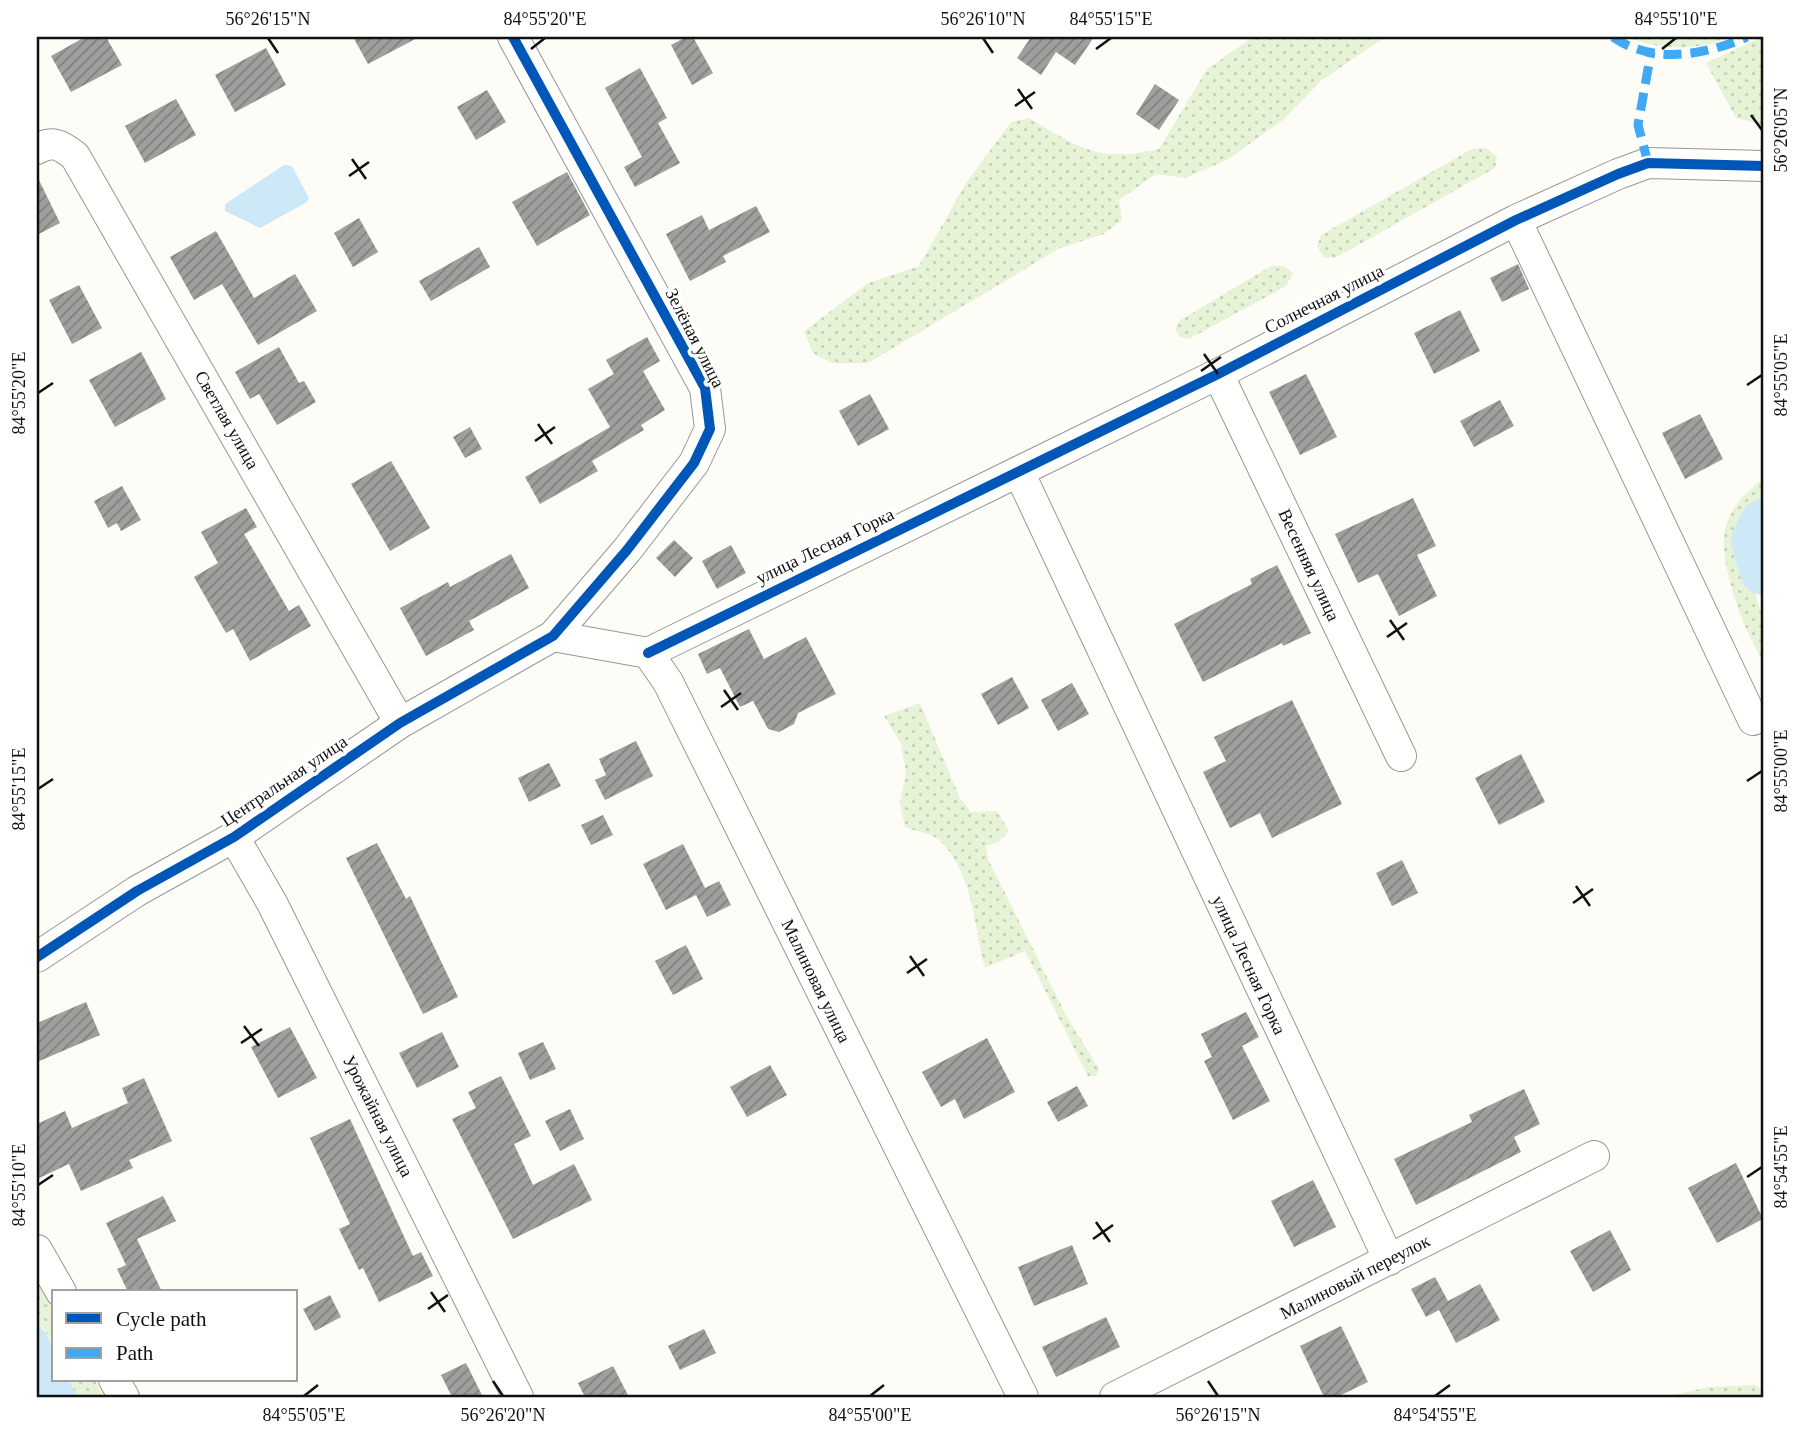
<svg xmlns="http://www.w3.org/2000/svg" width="1800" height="1434" font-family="'Times New Roman',serif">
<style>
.grass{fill:url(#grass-dots)}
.water{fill:#cde8f7}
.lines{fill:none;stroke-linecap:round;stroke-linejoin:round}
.river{stroke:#cde8f7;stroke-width:46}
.building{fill:url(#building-hatch)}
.minor-casing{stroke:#979795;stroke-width:32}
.minor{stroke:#fffffe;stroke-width:30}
.quiet{stroke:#3fa9f5;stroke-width:9;stroke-dasharray:18 9;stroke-linecap:butt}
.cycleway-casing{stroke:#fff;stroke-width:15}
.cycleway{stroke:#0057b8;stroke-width:10}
.ticks{fill:none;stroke:#111;stroke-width:2.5}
.labels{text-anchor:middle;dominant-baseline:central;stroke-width:7;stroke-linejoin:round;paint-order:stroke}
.street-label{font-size:18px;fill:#111;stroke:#fff}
.neatline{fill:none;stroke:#111;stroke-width:2.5}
.ticks-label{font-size:18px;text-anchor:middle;fill:#111}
</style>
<defs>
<pattern id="grass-dots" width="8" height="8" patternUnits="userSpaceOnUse" patternTransform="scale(1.75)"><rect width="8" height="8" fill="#e7f3d7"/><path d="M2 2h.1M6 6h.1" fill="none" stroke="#c5cfb8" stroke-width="1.8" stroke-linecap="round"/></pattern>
<pattern id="building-hatch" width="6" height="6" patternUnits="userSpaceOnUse" patternTransform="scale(1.75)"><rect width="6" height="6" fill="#a19f9c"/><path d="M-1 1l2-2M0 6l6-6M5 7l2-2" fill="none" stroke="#82807e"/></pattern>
</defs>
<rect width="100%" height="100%" fill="#fdfcf7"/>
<path class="grass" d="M1253 37H1385L1322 80 1283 120 1227 160 1185 178 1156 174 1119 200 1122 220 1104 234 1060 248 868 363H831L813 353 804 331 868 283 919 266 966 183 1011 122 1029 118C1079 148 1099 163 1159 149L1207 69Z
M1627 37H1732C1696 51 1664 51 1627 37Z
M1763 37V125L1736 118 1706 63Z
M1487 148 1497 157 1495 168 1337 257 1324 258 1317 246 1321 235 1472 149Z
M1271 266H1285L1293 274 1286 286 1189 339 1180 337 1175 329 1179 321Z
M1763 478V491L1747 538 1750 577 1763 619V660C1744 633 1718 562 1725 530 1730 507 1747 492 1763 478Z
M920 703 960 798 971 812 997 811 1009 831 998 842 986 846 988 859 1067 1017 1099 1069 1096 1076H1088L1025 951 985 968C974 927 973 872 940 841 934 834 914 831 905 827L900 803 906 773 901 744 884 716Z
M37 1283 54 1308V1350L44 1329 37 1323Z
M69 1380H95L104 1397H77Z
M1754 1385 1763 1389V1397H1664L1709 1387Z"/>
<path class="water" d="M284 165 292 166 309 198 307 202 260 228 225 211V204Z
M37 1323C54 1339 54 1358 54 1380H69L77 1397H37Z"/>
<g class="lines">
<path class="river" d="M1763 522 1754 541 1763 572"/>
</g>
<path class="building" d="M85 37H106L122 65 71 92 51 56Z
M353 37H419L368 64Z
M686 37H693L713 73 692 85 671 45Z
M1031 37H1094L1075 65 1056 52 1041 75 1017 58Z
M266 48 286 85 235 112 215 75Z
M640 68 667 118 658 123 680 163 635 187 624 167 642 157 605 88Z
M1155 84 1179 100 1159 130 1136 114Z
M487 90 506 122 476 140 457 107Z
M176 99 196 135 145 163 125 126Z
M567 172 590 215 537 246 512 202Z
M37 176 60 223 37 235Z
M756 206 770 232 723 256 726 262 690 281 666 234 702 215 709 230Z
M359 218 378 252 353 267 334 233Z
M216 231 254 298 295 274 317 311 258 345 222 284 194 300 170 257Z
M479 247 490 267 431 301 419 281Z
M1518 264 1529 289 1502 302 1490 278Z
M79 285 102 328 72 344 49 300Z
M1460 310 1480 351 1434 374 1414 333Z
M647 337 660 361 643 371 665 410 641 425 644 430 592 461 598 471 540 504 525 477 610 427 588 389 614 374 606 360Z
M279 347 299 383 304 381 316 402 277 425 259 394 250 399 235 372Z
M141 352 166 399 115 427 89 380Z
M1306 374 1337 437 1300 455 1269 392Z
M870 394 889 429 858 446 839 411Z
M1500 400 1514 426 1474 447 1460 421Z
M1700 414 1723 459 1685 479 1662 433Z
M470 427 482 449 465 458 453 437Z
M391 461 430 528 390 551 351 484Z
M122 486 141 520 121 531 117 523 108 528 94 501Z
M1413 498 1436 546 1417 555 1437 596 1399 616 1378 574 1358 583 1335 534Z
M246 508 257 527 244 534 289 611 299 605 311 626 250 661 233 629 226 633 194 577 218 563 201 532Z
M674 540 693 558 675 577 656 558Z
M731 545 746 573 717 589 702 561Z
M511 554 529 588 469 621 474 630 426 656 400 608 448 582 450 587Z
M1277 565 1311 633 1283 646 1282 643 1203 682 1174 624 1252 584 1250 579Z
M749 629 764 659 806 637 836 694 798 713 794 724 779 732 768 729 753 701 740 707 720 668 707 674 698 654Z
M1012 677 1029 708 998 725 981 694Z
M1072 683 1089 714 1058 731 1041 700Z
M1292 700 1342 804 1272 838 1260 813 1230 828 1203 772 1226 761 1214 737Z
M636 741 653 776 605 800 595 780 606 775 599 759Z
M1521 754 1545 802 1499 825 1475 778Z
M549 763 561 786 529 802 518 778Z
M603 815 613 835 591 845 581 825Z
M377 843 406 899 410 896 458 997 423 1014 346 858Z
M683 844 705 888 719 881 731 905 707 917 696 895 666 910 643 864Z
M1402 860 1418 893 1392 906 1376 873Z
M686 945 703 979 673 995 655 961Z
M86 1002 100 1035 37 1062V1023Z
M1246 1012 1259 1037 1242 1046 1270 1101 1233 1120 1204 1061 1212 1057 1201 1034Z
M290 1027 317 1078 278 1098 251 1047Z
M442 1032 459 1067 417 1088 399 1053Z
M987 1038 1015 1092 964 1119 955 1099 941 1107 922 1072Z
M543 1042 556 1069 530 1080 518 1053Z
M770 1065 787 1095 747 1117 730 1087Z
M501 1076 531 1136 514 1144 533 1185 574 1164 592 1200 513 1239 452 1119 476 1108 468 1092Z
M144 1078 172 1141 129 1160 133 1168 81 1191 69 1164 37 1179V1124L65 1111 72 1128 128 1103 122 1088Z
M1077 1086 1088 1106 1058 1122 1047 1102Z
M1524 1089 1540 1124 1514 1137 1521 1152 1416 1205 1394 1159 1472 1122 1469 1115Z
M570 1109 584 1139 560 1151 545 1121Z
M350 1119 413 1256 421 1252 433 1276 379 1302 363 1268 359 1270 339 1229 350 1224 310 1138Z
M1736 1163 1763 1219 1717 1243 1688 1188Z
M1313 1180 1336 1227 1294 1247 1271 1201Z
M163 1196 176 1221 137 1239 162 1292H128L117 1269 126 1265 106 1223Z
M1610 1230 1631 1270 1593 1292 1570 1251Z
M1072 1245 1088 1284 1034 1306 1018 1267Z
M1435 1277 1448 1301 1480 1284 1500 1320 1456 1343 1439 1310 1426 1317 1411 1289Z
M330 1295 341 1317 315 1331 303 1309Z
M1106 1317 1120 1347 1056 1377 1042 1347Z
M1341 1326 1368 1382 1337 1397H1324L1300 1346Z
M704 1329 716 1353 680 1370 668 1346Z
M466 1363 483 1397H452L441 1375Z
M613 1366 629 1397H585L578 1383Z"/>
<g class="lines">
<defs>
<path id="minor" d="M37 149C52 140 61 145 75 156L400 723
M1516 220 1753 720
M1218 374 1401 756
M1019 472 1389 1260
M553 636 648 653 668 682 1023 1397
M648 653 1218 374 1516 220 1618 174 1648 163 1763 166
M234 837 272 903 518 1397
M37 957 137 891 234 837 400 723 553 636 627 550 694 463 710 429 705 388 513 37
M37 1250 61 1292
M114 1380 124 1397
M1115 1397 1594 1156"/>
</defs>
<use href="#minor" class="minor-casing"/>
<use href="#minor" class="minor"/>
<path class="quiet" d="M1613 37C1653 65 1705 55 1747 37
M1648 163 1638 125 1651 52"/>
<defs>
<path id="cycleway" d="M648 653 1218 374 1516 220 1618 174 1648 163 1763 166
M37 957 137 891 234 837 400 723 553 636 627 550 694 463 710 429 705 388 513 37"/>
</defs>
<use href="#cycleway" class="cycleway-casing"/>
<use href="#cycleway" class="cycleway"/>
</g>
<path class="ticks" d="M268 38 278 53M983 38 993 53M531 49 545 38M1096 49 1111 38M1662 49 1676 38M1018 89 1032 109M1015 106 1035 92M1751 115 1762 130M352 159 366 179M349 176 369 162M1204 354 1218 374M1201 371 1221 357M1747 385 1762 375M38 393 53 383M538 424 552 444M535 441 555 427M1390 620 1404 640M1387 637 1407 623M724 690 738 710M721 707 741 693M1747 781 1762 771M38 789 53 779M1576 886 1590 906M1573 903 1593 889M910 956 924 976M907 973 927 959M244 1026 259 1046M241 1043 262 1029M1747 1177 1762 1167M38 1185 53 1175M1096 1222 1110 1242M1093 1239 1113 1225M431 1292 445 1312M428 1309 448 1295M493 1381 503 1396M1208 1381 1218 1396M304 1396 318 1385M870 1396 884 1385M1435 1396 1450 1385"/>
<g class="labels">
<g class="street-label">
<text transform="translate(1324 299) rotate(-27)">Солнечная улица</text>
<text transform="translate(695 338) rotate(63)">Зелёная улица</text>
<text transform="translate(227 420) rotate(60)">Светлая улица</text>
<text transform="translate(825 546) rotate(-26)">улица Лесная Горка</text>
<text transform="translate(1309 565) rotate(65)">Весенняя улица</text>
<text transform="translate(284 781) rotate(-34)">Центральная улица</text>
<text transform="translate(1249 965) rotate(65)">улица Лесная Горка</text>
<text transform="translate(816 981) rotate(64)">Малиновая улица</text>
<text transform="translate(378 1116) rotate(63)">Урожайная улица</text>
<text transform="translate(1355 1277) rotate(-27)">Малиновый переулок</text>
</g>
</g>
<rect width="1800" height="1434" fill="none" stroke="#ffffff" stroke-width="77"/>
<rect x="52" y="1290" width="245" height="91" fill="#ffffff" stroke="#a0a0a0" stroke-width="2"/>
<rect x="66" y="1313" width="35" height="10" fill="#0057b8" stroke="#a0a0a0" stroke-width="2"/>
<text x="116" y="1326" font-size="21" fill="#111111">Cycle path</text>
<rect x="66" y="1348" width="35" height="10" fill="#3fa9f5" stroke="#a0a0a0" stroke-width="2"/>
<text x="116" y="1360" font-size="21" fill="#111111">Path</text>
<rect x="38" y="38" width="1724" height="1358" class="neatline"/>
<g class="ticks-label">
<text x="268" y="25">56°26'15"N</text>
<text x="545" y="25">84°55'20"E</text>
<text x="983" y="25">56°26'10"N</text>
<text x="1111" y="25">84°55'15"E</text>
<text x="1676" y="25">84°55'10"E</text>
<text transform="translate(1781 130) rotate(-90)" y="6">56°26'05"N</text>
<text transform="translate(1781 375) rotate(-90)" y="6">84°55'05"E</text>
<text transform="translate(19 393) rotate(-90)" y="6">84°55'20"E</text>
<text transform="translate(1781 771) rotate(-90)" y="6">84°55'00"E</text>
<text transform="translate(19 789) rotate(-90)" y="6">84°55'15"E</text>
<text transform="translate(1781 1167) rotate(-90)" y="6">84°54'55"E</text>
<text transform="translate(19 1185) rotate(-90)" y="6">84°55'10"E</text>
<text x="304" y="1421">84°55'05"E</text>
<text x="503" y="1421">56°26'20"N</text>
<text x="870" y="1421">84°55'00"E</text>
<text x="1218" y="1421">56°26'15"N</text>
<text x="1435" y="1421">84°54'55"E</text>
</g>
</svg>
